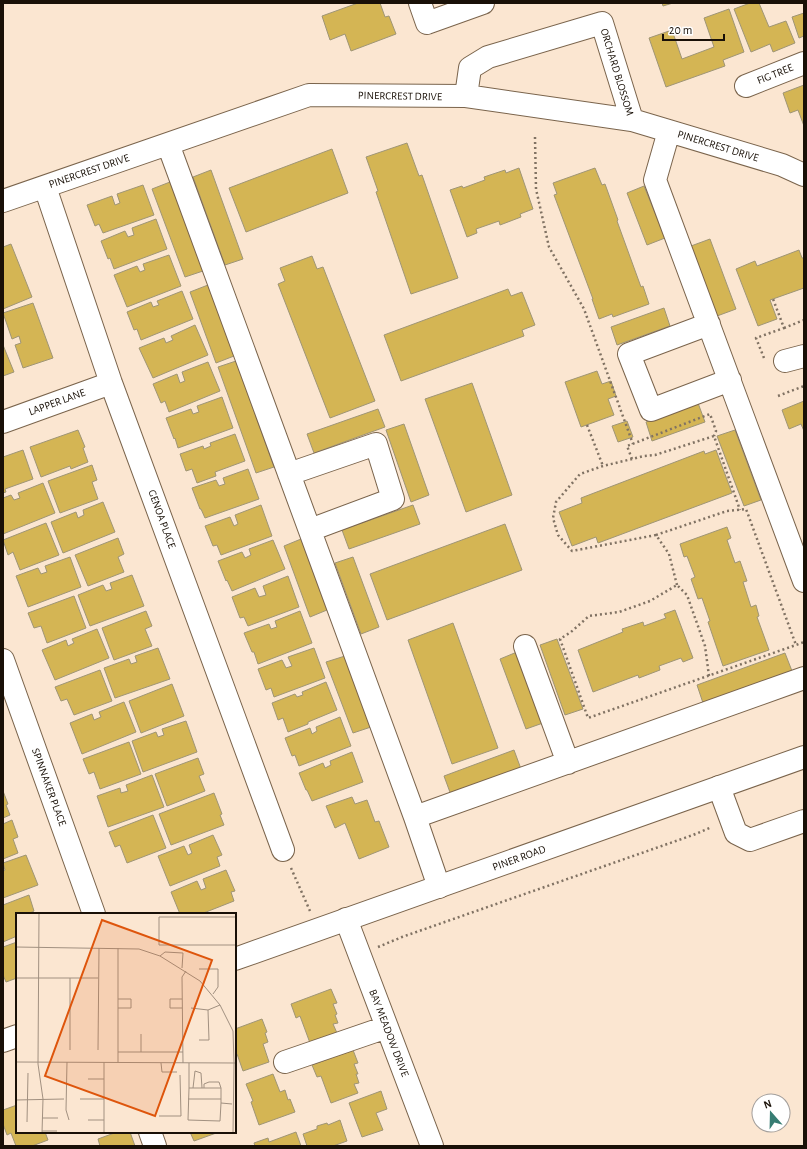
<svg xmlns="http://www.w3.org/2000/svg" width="807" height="1149" font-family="'Alegreya Sans',sans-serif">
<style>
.building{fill:#d4b554;stroke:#9f9575}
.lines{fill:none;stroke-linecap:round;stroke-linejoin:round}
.minor-casing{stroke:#7a644c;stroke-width:24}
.major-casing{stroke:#7a644c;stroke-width:24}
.path{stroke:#807263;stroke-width:2.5;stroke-dasharray:2 3;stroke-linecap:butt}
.minor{stroke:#fff;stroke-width:22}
.major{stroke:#fff;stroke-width:22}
.labels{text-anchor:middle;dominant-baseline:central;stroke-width:3;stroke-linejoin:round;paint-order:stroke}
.street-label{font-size:11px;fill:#191007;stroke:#fff}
.inset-road{fill:none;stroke:#a19080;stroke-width:1}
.view{fill:#de550c;fill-opacity:0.15;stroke:#de550c;stroke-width:2}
.inset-edge{fill:none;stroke:#191007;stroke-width:2}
</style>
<rect width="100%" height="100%" fill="#fbe6d1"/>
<path class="building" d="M358 3H380L385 17 389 16 396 34 351 51 345 34 330 40 322 16Z
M662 3H673L663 6Z
M750 3H759L769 27 786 21 795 43 773 52 770 44 751 52 734 9Z
M729 9 744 52 723 60 725 66 666 87 649 38 672 30 682 59 714 47 704 18Z
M804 13V36L799 38 792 17Z
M804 85V126L798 110 790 113 783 93Z
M407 143 419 176 422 175 458 278 411 294 376 192 378 191 366 157Z
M332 149 348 193 246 232 229 188Z
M519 168 533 209 520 214 521 217 500 225 499 221 476 229 477 233 467 237 450 190 462 186 463 188 485 180 484 177 505 170 506 173Z
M595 168 602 185 605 184 618 220 617 221 641 287 643 286 649 304 613 317 612 314 599 319 592 299H593L554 195 557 194 553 183Z
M211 170 243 259 225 265 193 177Z
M170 182 203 271 185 277 152 189Z
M143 185 154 215 103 233 99 224 95 226 87 205 112 196 115 205 120 203 117 194Z
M644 186 665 238 647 245 627 193Z
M156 219 167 249 114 269 110 258 108 259 101 241 125 231 128 237 134 235 132 228Z
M710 239 736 309 717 316 691 246Z
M11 244 32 297 3 309V247Z
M799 250 802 258H804V288L770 300 777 319 758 326 736 269 755 261 757 266Z
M169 255 181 286 127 307 114 275 137 266 140 272 145 270 143 264Z
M312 256 317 269 323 267 375 401 330 418 278 284 285 281 280 268Z
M208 285 234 356 216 363 190 292Z
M508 289 511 296 522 292 535 325 522 330 524 336 401 381 384 335Z
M182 291 193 319 141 340 137 329 134 330 127 312 151 302 153 307 159 305 157 301Z
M33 303 53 358 23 368 15 345 21 343 19 336 12 339 3 313Z
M664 308 670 326 617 345 611 327Z
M195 325 208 355 153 378 139 348 164 338 166 343 173 340 171 336Z
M3 345 14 372 3 376Z
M236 361 274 467 256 473 218 367Z
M208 362 220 391 169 412 165 401 161 403 153 384 177 374 180 383 185 381 182 372Z
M597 371 602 384 611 381 616 396 608 399 614 415 581 427 565 382Z
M472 383 512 495 466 512 425 399Z
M222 397 233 428 178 448 175 438 174 439 166 418 191 409 193 414 199 412 197 406Z
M804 401V431L801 424 789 429 782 410Z
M698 403 705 422 652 441 646 422Z
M378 409 385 427 314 453 307 434Z
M627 421 633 437 618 442 612 426Z
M404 424 429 495 411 502 386 430Z
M78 430 85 447 83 448 88 462 71 469 70 466 41 477 30 447Z
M735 430 761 500 744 506 717 436Z
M235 434 245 461 215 472 216 476 197 483 192 469 186 471 180 454 203 446 204 449 211 446 210 443Z
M23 450 33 479 5 489 6 492 3 493V457Z
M716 450 732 493 598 543 596 537 572 546 559 512 582 503 581 498 704 451 705 454Z
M92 465 97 480 92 482 98 499 60 513 48 481Z
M248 469 259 499 205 518 201 509H200L192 488 216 480 219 486 225 484 223 478Z
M43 483 55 513 3 534V498L11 495 14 500 20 498 18 493Z
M103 502 115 532 63 553 51 522 76 512 78 518 84 515 83 510Z
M261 505 272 536 221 555 217 545 213 546 205 526 230 517 234 526 238 524 235 515Z
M413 505 420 524 349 549 342 530Z
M46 523 59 555 20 570 13 552 8 555 3 540Z
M505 524 522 570 387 620 370 574Z
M727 527 731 538 727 540 735 563 740 561 747 581 743 582 751 607 756 605 759 616 757 617 769 650 723 666 708 622 710 621 702 598 698 599 691 579 695 577 687 556 684 557 680 544Z
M118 538 124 554 118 557 124 572 88 586 75 555Z
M301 539 327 610 310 617 284 546Z
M273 540 285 569 232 591 227 580 226 581 218 561 242 552 245 558 251 555 249 549Z
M70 557 81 587 28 607 16 576 38 568 41 574 47 572 45 566Z
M353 557 379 627 361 634 335 563Z
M132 575 144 606 90 626 78 595 103 585 106 591 112 589 110 583Z
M288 576 299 607 248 626 244 617 240 618 232 597 255 588 259 597 266 595 263 586Z
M74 596 86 628 47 643 41 626 34 628 28 613Z
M675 610 693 658 683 662 681 658 659 666 660 670 639 678 638 675 593 692 578 650 623 632 622 629 643 622 644 626 666 618 664 614Z
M146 611 152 626 145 629 152 646 114 660 102 628Z
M300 611 312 643 258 664 254 652H252L244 633 269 624 271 629 277 627 275 621Z
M453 623 498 748 452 764 408 640Z
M97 629 109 658 55 680 42 650 66 640 68 646 74 643 72 639Z
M557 639 583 709 565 715 540 645Z
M158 648 170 679 115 698 104 668 129 659 131 664 137 662 135 656Z
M314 648 325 678 274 697 271 688 266 690 258 669 282 660 286 668 292 666 288 657Z
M517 652 543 723 526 729 500 659Z
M785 653 792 671 703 703 697 685Z
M345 656 371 727 353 733 326 662Z
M100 670 112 701 74 715 67 699 61 701 55 687Z
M326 682 337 710 308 722V724L288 732 283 718 278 720 272 703 295 694 297 697 303 695 302 692Z
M172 684 184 716 141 733 129 701Z
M124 702 136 732 82 754 70 723 92 714 94 720 101 717 99 712Z
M340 717 351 746 299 766 295 755 292 756 285 738 310 728 312 734 317 731 316 727Z
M186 721 197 752 143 772 132 741 156 732 158 737 164 735 162 729Z
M129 742 141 774 100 789 94 772 89 774 83 759Z
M514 750 521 769 451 795 444 776Z
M352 752 363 782 312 801 307 790H306L299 773 323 763 325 768 331 765 330 761Z
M198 758 204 774 199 776 205 791 167 806 155 774Z
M152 775 164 807 108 827 97 796 120 788 121 793 128 791 126 785Z
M3 791 8 804 6 805 10 815 3 818Z
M214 793 222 814 220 815 224 825 171 845 159 814Z
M352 797 355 804 367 800 375 822 379 821 389 847 359 859 345 823 335 828 326 806Z
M153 815 166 848 127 863 120 845 115 847 109 832Z
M12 820 18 837 13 839 18 853 3 859V824Z
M213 835 222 855 217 857 220 866 170 886 158 856 184 846 188 855 192 853 189 845Z
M26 855 38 885 3 898V871L5 870 3 863Z
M226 870 235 891 231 892 234 901 201 914H180L171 892 197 881 201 890 206 888 203 879Z
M29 895 34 911 28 914H17V936L3 942V905Z
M17 942V978L6 982 3 975V947Z
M331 989 337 1003 333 1004 337 1014 335 1015 338 1023 333 1024 337 1033 310 1043 300 1016 296 1018 291 1004Z
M262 1019 267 1032 265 1033 268 1042 263 1044 269 1062 243 1071 237 1054 235 1055V1029Z
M353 1050 358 1063 354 1064 358 1074H356L359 1083 354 1084 358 1093 331 1103 321 1076 317 1077 312 1065Z
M273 1074 280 1092 285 1090 288 1100 290 1099 295 1112 259 1125 251 1102 253 1101 246 1084Z
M381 1091 387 1109 376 1113 383 1130 362 1137 349 1103Z
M17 1105V1132H45L48 1140 32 1146H16L11 1133 7 1135 3 1124V1110Z
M340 1120 347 1141 333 1146H307L303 1134 317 1129V1126L327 1123 328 1125Z
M117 1132H130L135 1146H100L98 1139Z
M190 1132H219L194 1141Z
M296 1132 301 1146H255L254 1143 268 1138 269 1142Z"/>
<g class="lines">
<defs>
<path id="minor" d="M420 3 427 23 483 3
M746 86 804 63
M466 96 470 68 488 57 602 23 632 120
M669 131 655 180 804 581
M168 144 415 817
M45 187 111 383 283 850
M3 201 309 95 466 96 632 120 782 165 804 175
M709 324 629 354 651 410 730 380
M785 361 804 356
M3 422 111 383
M289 474 376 444 393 499 310 530
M525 646 568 763
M3 660 94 914
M719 787 736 833 750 840 804 821
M439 887 415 817 804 678
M346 919 432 1146
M285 1062 387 1027
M150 1132 155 1146"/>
<path id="major" d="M235 959 804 757
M3 1041 17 1036"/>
</defs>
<use href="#minor" class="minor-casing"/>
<use href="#major" class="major-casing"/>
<path class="path" d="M535 137 536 189 549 247 584 309 633 444
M784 328 804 320
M764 358 756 338 784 328 773 299
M778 396 804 386
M587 425 603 466
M632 459 627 446 710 414 716 431 714 436
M656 535 572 551 558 535 553 518 556 502 580 474 603 466 632 459 644 456 655 455 714 436 740 510
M677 585 669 554 656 535 727 511 746 509 796 645
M709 676 705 646 687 595 677 585 650 601 619 612 589 616 571 632 560 639 588 718 796 645 804 642
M291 868 310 911
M378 947 402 937 693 835 712 827"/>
<use href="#minor" class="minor"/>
<use href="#major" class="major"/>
</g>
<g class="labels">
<g class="street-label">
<text transform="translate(617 72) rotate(73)">ORCHARD BLOSSOM</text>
<text transform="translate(775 74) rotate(-22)">FIG TREE</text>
<text transform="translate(400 96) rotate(1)">PINERCREST DRIVE</text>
<text transform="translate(718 146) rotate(17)">PINERCREST DRIVE</text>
<text transform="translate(89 171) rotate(-19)">PINERCREST DRIVE</text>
<text transform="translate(57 402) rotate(-20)">LAPPER LANE</text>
<text transform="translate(162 519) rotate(70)">GENOA PLACE</text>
<text transform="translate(49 787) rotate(70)">SPINNAKER PLACE</text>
<text transform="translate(519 858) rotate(-20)">PINER ROAD</text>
<text transform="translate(389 1033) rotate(69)">BAY MEADOW DRIVE</text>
</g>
</g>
<g transform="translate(16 913)">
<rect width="220" height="220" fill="#fbe6d1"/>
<path class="inset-road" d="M23 0 22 151 27 186 26 220M220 4H143V32H220M0 34 123 36 144 43 184 68 204 92 217 118 218 150M102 35V139M144 43 149 39 167 40 166 55M183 56H202V74L197 81M0 65H82M102 86H115V95H102M166 86H154V95H166M175 95 192 97M125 121V139M183 127H193L192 97 204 92M54 137V65M82 137 83 35M0 149 220 150M51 149 50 197 53 207M88 149V220M102 149V139H167M145 150 146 159H161M167 150 166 64 170 58M173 150V175H205V190L216 191M72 166H88M173 175 172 207 204 208 205 190M177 175 179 158 185 160 186 175M188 175V171L193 169H203L205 175M64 186H88M172 186H205M0 187 48 186M143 203H165L164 162M26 205H42M72 207H88M11 209 12 160M26 218H41M217 220 218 150"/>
<path class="view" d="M86 7 196 47 139 203 29 163Z"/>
<rect width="220" height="220" class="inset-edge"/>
</g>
<rect width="807" height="1149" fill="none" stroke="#191007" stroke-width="8"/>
<g transform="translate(771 1113) rotate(340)"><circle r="19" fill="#ffffff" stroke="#a39f9c"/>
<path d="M0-3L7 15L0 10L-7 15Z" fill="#377d73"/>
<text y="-6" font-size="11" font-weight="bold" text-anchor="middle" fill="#191007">N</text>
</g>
<path d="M663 34v6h61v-6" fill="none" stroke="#191007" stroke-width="2"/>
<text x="669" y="34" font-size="12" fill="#191007" stroke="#ffffff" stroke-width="3" paint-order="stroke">20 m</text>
</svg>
